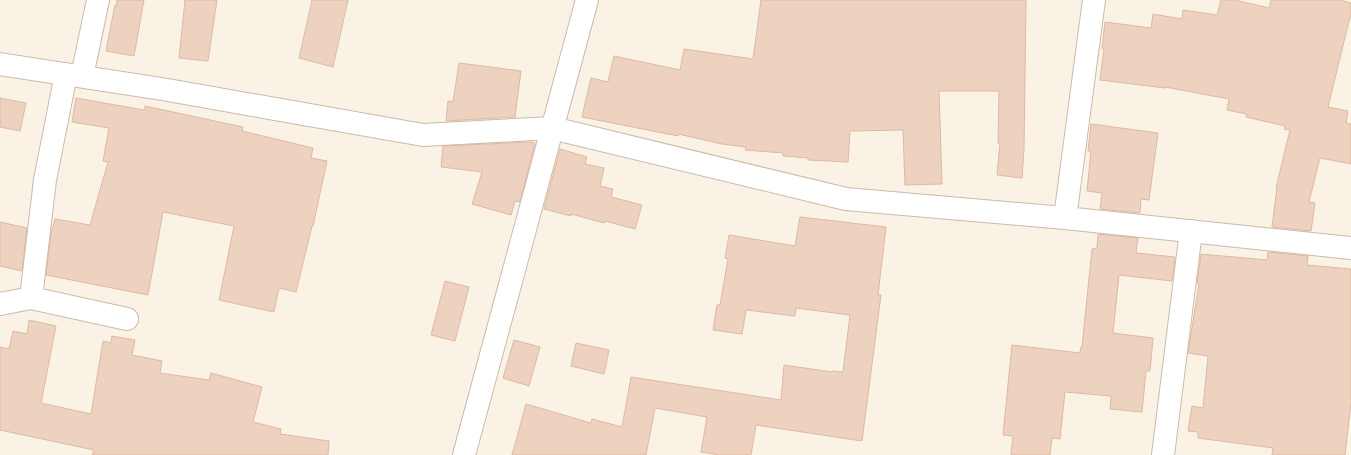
<svg xmlns="http://www.w3.org/2000/svg" width="1351" height="455" font-family="Raleway,sans-serif">
<style>
.building{fill:#edd2bf;stroke:#deb9a1}
.lines{fill:none;stroke-linecap:round;stroke-linejoin:round}
.street-casing{stroke:#cabaac;stroke-width:24}
.street{stroke:#fff;stroke-width:22}
</style>
<rect width="100%" height="100%" fill="#faf2e5"/>
<path class="building" d="M117 0H144L134 56 106 51 115 5 116 6Z
M185 0H217L208 61 179 58Z
M312 0H348L333 67 299 58Z
M761 0H1026L1024 149 1022 178 997 175 1000 143H998L999 91H939L942 184 905 185 903 130 850 131 848 162 808 160V158L783 156V153L745 150 746 147 722 144 678 134V136L582 117 591 78 608 82 614 56 680 70 684 49 753 59Z
M1221 0H1235L1269 8 1271 0H1340L1351 3V13L1328 107 1348 111 1346 123 1351 124V164L1320 158 1309 202 1315 203 1311 231 1272 227 1277 188H1276L1290 130 1284 129 1285 126 1246 117 1247 114 1227 110 1229 99 1165 87V88L1100 80 1104 49 1102 48 1105 22 1151 28 1153 14 1182 19 1183 10 1217 15Z
M459 63 521 71 515 117 446 121 448 101 453 102Z
M0 98 26 103 20 131 0 127Z
M76 98 144 110 145 106 243 127 242 131 313 148 311 158 327 161 313 226H312L296 292 279 288 274 312 219 300 234 226 163 212 148 295 46 275 51 233 55 219 90 225 108 162 103 161 109 128 72 122Z
M1091 124 1158 133 1149 200 1141 199 1140 213 1100 209 1102 193 1087 191 1091 151H1088Z
M531 142 535 143 520 202 515 201 511 215 472 204 482 172 441 167 443 146Z
M560 149 587 157 585 164 604 168 600 186 613 189 611 197 642 205 635 229 605 221 604 223 571 214V216L544 209Z
M800 217 886 227 878 295H881L862 441 756 425 751 455H719L701 452 707 417 655 408 646 455H512L526 404 591 423 592 419 622 427 631 377 781 400 784 365 832 372V371L843 372 850 315 796 308 795 316 746 310 742 334 713 330 717 305H720L728 259 725 258 729 235 795 246Z
M0 222 27 228 22 271 0 266Z
M1098 234 1138 238 1136 253 1175 257 1172 281 1119 275 1113 333 1153 338 1150 371H1146L1142 412 1110 409 1111 396 1065 392 1060 439 1052 438 1050 455H1011L1013 436 1003 435 1012 345 1080 353 1081 347H1082L1092 249 1097 248Z
M1268 252 1308 256 1307 265 1351 269V402L1345 455H1272L1273 448 1198 438V432L1188 431 1192 406 1203 408 1208 356 1188 353 1199 284H1197L1201 254 1267 260Z
M445 281 469 287 455 341 431 335Z
M29 320 56 326 41 403 91 414 103 341 111 343 112 336 135 340 132 355 162 361 160 373 209 380 211 373 262 387 253 422 281 429 280 434 329 441 328 455H92L94 450 0 430V347L9 349 13 331 27 334Z
M514 340 540 347 529 386 503 378Z
M576 343 609 350 604 374 571 366Z"/>
<g class="lines">
<defs>
<path id="street" d="M1094 0 1065 218 1351 248
M0 64 162 89 423 135 552 128 846 199 1065 218
M82 76 98 0
M31 298 45 180 66 74
M0 304 31 298 127 319
M464 455 587 0
M1163 455 1191 231"/>
</defs>
<use href="#street" class="street-casing"/>
<use href="#street" class="street"/>
</g>
</svg>
